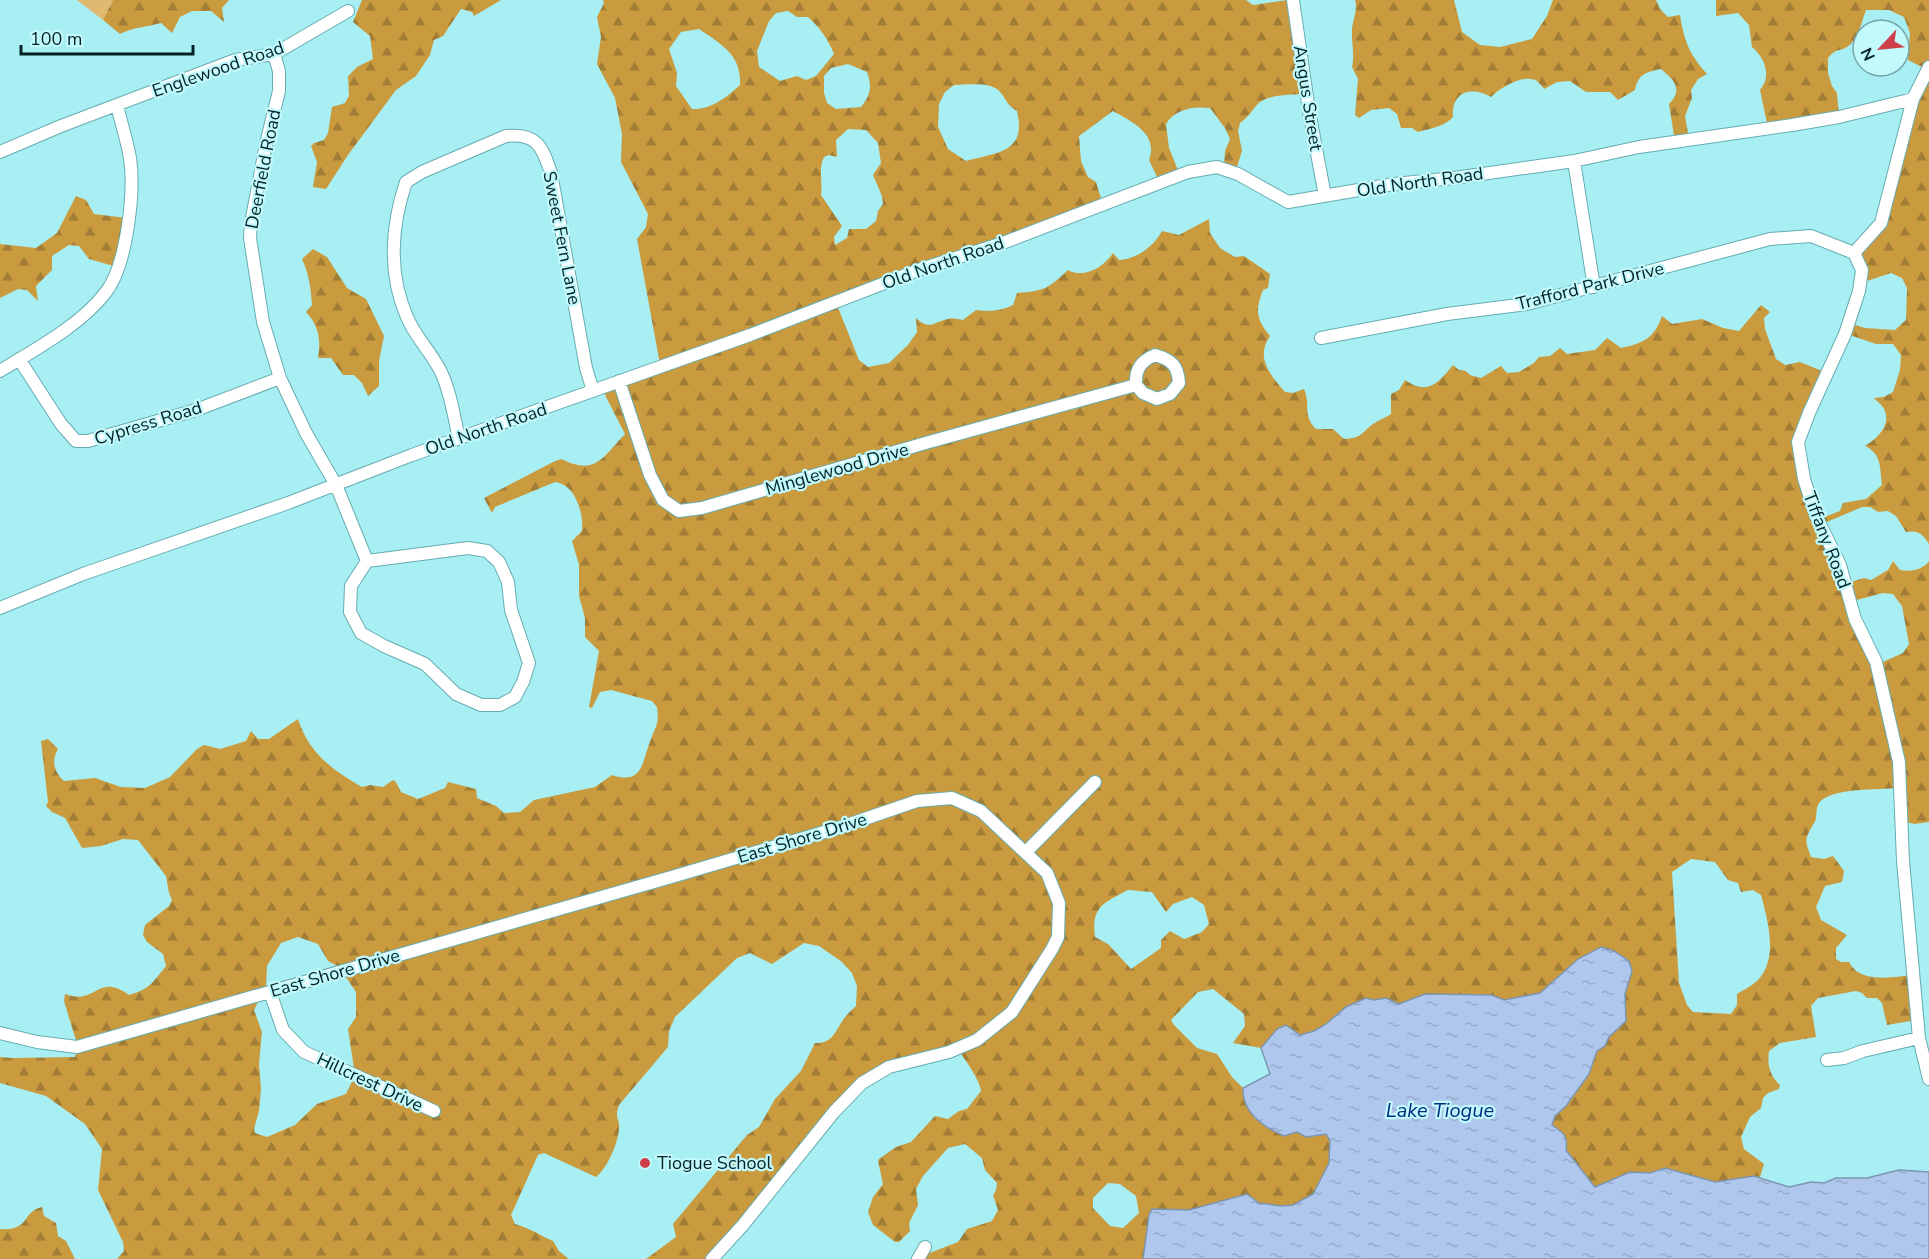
<svg xmlns="http://www.w3.org/2000/svg" width="1929" height="1259" font-family="'Nunito Sans',sans-serif">
<style>
.grass{fill:url(#grass-tufts)}
.forest{fill:url(#forest-firs);fill-rule:evenodd}
.water{fill:url(#water-ripples);stroke:#7c96b1;stroke-width:1.5}
.lines{fill:none;stroke-linecap:round;stroke-linejoin:round}
.street-casing{stroke:#66acb1;stroke-width:14}
.street{stroke:#fff;stroke-width:12}
.poi-dot{fill:#cf3f49;stroke:#c1f9fd;stroke-width:2}
.labels{text-anchor:middle;dominant-baseline:central;stroke-width:4.5;stroke-linejoin:round;paint-order:stroke}
.street-label{font-size:18px;fill:#042224;stroke:#c1f9fd}
.poi-label{font-size:18px;fill:#042224;stroke:#c1f9fd;text-anchor:start}
.water-label{font-size:20px;font-style:italic;fill:#002d7e;stroke:#c1f9fd}
</style>
<defs>
<pattern id="grass-tufts" width="24" height="20" patternUnits="userSpaceOnUse" patternTransform="scale(1.5)"><rect width="24" height="20" fill="#e1b870"/><path d="M3 7l-1-3M5 7V3M7 7l1-3M15 17l-1-3M17 17v-4M19 17l1-3" fill="none" stroke="#bf9e61"/></pattern>
<pattern id="forest-firs" width="22" height="20" patternUnits="userSpaceOnUse" patternTransform="scale(1.5)"><rect width="22" height="20" fill="#ca9a3f"/><path d="M5 1l3.5 6h-7zM16 11l3.5 6h-7z" fill="#a27d35"/></pattern>
<pattern id="water-ripples" width="26" height="14" patternUnits="userSpaceOnUse" patternTransform="scale(1.5)"><rect width="26" height="14" fill="#afc7ed"/><path d="M2 4q2-2 4 0t4 0M15 11q2-2 4 0t4 0" fill="none" stroke="#95abcb"/></pattern>
</defs>
<rect width="100%" height="100%" fill="#a7eff3"/>
<path class="grass" d="M77 0H113L103 20Z"/>
<path class="forest" d="M113 0H229L222 8 224 22 211 11H192L180 17 172 33 161 23C147 27 133 27 120 34L103 20Z
M362 0H501L474 16 472 12 461 9 443 36 434 40 430 55 416 76 396 90 348 155 326 189 313 187 317 162 311 146 314 143 324 140 328 133 332 107 345 103 349 96 348 76 357 67 373 59 370 36 353 22Z
M603 0H1246L1253 5 1288 0 1304 94C1291 95 1271 94 1260 102 1253 108 1250 116 1240 123L1238 131 1242 151 1235 173 1224 167 1225 151 1230 139 1225 128 1210 108C1193 106 1175 109 1166 124L1169 148 1180 175 1160 183 1149 160C1159 134 1131 121 1113 111L1079 136 1081 161 1088 177 1096 182 1103 205 837 305 859 360 868 367 889 363 908 345 917 332 916 318C930 331 933 322 948 319 952 318 958 319 963 320L976 310C991 312 1000 311 1013 305L1017 293C1044 291 1048 289 1068 270 1084 279 1104 267 1113 253L1119 260C1137 259 1154 246 1162 231L1179 235 1209 219 1210 233 1220 248 1235 257 1244 256 1270 274 1268 288 1263 290C1255 310 1256 319 1270 336 1255 357 1270 375 1285 392L1293 393 1304 389C1311 405 1302 415 1316 429H1333L1344 439C1362 438 1360 434 1373 424 1379 420 1385 418 1391 414V394L1399 390 1405 380C1428 396 1438 383 1453 365L1459 370 1466 371 1470 375 1481 378 1501 366 1507 373 1519 372 1534 363 1539 357 1550 356 1560 348 1567 354 1595 350 1607 338 1621 348C1643 343 1654 339 1662 316L1672 324 1702 319 1723 328 1739 331 1761 305 1770 312 1764 318 1765 329 1776 359 1785 365 1800 362 1827 373 1798 443 1819 519 1840 511 1843 503 1866 499 1882 485C1880 469 1882 454 1865 446 1877 439 1892 425 1884 409 1882 405 1877 401 1874 398L1884 397 1893 392 1900 370 1901 355 1893 344H1876L1847 334 1849 323 1865 328 1895 330 1906 320 1907 288 1902 278 1891 273 1861 283 1855 253 1882 222 1926 69 1908 60 1910 33 1904 17 1889 10H1866C1861 23 1858 42 1845 48 1835 52 1836 49 1828 58V73L1832 86 1837 93 1839 116 1768 128 1760 90C1772 76 1765 58 1752 47L1749 25 1738 13 1716 16V0H1929V544C1922 533 1918 530 1906 532L1896 516 1888 511 1878 512 1870 507H1862L1820 525 1844 584 1864 578 1871 580 1888 570 1893 561 1900 570C1910 572 1923 570 1929 561V822L1915 824 1901 821 1898 788C1880 790 1826 787 1818 805 1815 811 1818 818 1814 823 1805 839 1804 839 1811 857L1824 859 1833 856 1844 871 1842 882 1825 886 1816 907 1821 920 1847 935 1836 948V959L1841 962H1849C1860 984 1893 977 1912 975L1916 1020 1887 1025 1882 1003 1877 998H1867L1862 993 1856 991 1818 998 1811 1006 1816 1037 1780 1043 1769 1051C1767 1065 1770 1076 1780 1085L1779 1089 1768 1093 1763 1098 1761 1108 1750 1117 1741 1137 1744 1149 1764 1164 1760 1177 1754 1176 1715 1182 1665 1168 1650 1173 1630 1172 1595 1187 1566 1150 1567 1140 1552 1125 1555 1116 1566 1106 1589 1074 1597 1051 1605 1046 1609 1037 1626 1021 1625 994 1632 971 1578 959 1540 993 1504 1000 1491 996 1425 994 1399 1004 1386 998 1374 1000 1366 998 1346 1007 1326 1024 1314 1031 1300 1035 1286 1026 1277 1029 1261 1048 1233 1043 1245 1026 1244 1014 1213 989 1198 992 1171 1020 1174 1025 1197 1048 1217 1054 1232 1077 1243 1088V1096L1254 1118 1275 1132H1297L1307 1137 1326 1134 1330 1140 1329 1163 1314 1194 1293 1205 1281 1206 1259 1203 1247 1194 1189 1210 1152 1209 1149 1215 1143 1259H918L919 1257 958 1242 967 1229 992 1221 998 1210 993 1195 996 1190 997 1183 985 1170 982 1158 965 1144 948 1148 923 1176 916 1189 918 1205 909 1223 910 1231 899 1242H895L873 1225 868 1212 873 1197 883 1184 878 1161 879 1159 896 1147 911 1142 935 1116 948 1119 959 1111 967 1109 981 1091C979 1078 966 1062 958 1049L903 1064 861 1084 713 1259H646L676 1237 673 1224 747 1135 759 1127 775 1099 801 1071 815 1043C832 1044 835 1032 843 1020 846 1015 851 1011 856 1006L857 986 852 973 842 962 819 946 804 943 772 964 750 953 737 958 675 1017 669 1031 668 1047 619 1105C614 1119 620 1118 619 1129 618 1143 607 1169 596 1177L544 1153 538 1155 511 1215 515 1224C529 1228 540 1235 553 1241L559 1251 569 1259H117L124 1251 123 1242 98 1190 102 1149 85 1124 46 1096 0 1083V1057L12 1058 75 1057 78 1047 64 1001 65 994C98 1006 96 972 129 995 150 989 153 982 166 966L163 954 147 942 143 935 145 925 169 906 172 900 169 893 166 876 138 840 123 839 101 846 82 848 65 818 52 812 46 806 48 802 41 741 48 739 58 749C51 761 54 772 64 781L95 778 121 787 145 788 170 777 197 749 204 745 220 749 246 741 251 731 258 739H269L298 719C308 752 333 771 362 787L370 785 383 787 393 780 396 782 401 792 418 799 445 788 448 782 476 789 477 798 496 806 504 813 520 812 534 800 595 787 612 775C644 786 642 760 651 739 657 723 659 725 657 707L652 701 611 690 600 692 592 708 589 707 599 651 585 637V618L579 596V565L572 541 582 531C584 513 575 484 555 482L495 507 492 513 484 498 555 461 561 459C596 476 602 458 625 434L603 391 661 370 637 239 646 227 648 214 621 162 622 134 615 98 597 64 601 37 597 17 604 3ZM788 11 797 17H808C820 28 828 39 834 54L816 76 806 80 797 76 780 81 759 67 757 51 769 21 776 13ZM699 29C721 44 742 55 740 85 727 97 711 110 692 109L676 86 677 73 669 49 681 32ZM848 64 867 72C872 86 871 95 861 107L836 109 827 103 824 93V76L831 68ZM954 85C968 85 992 81 1001 93 1008 102 1006 104 1017 111 1027 153 997 152 966 161L948 149 938 127 939 104 945 92ZM848 129 866 130 878 143 881 163 873 175 882 196 883 204 878 211 876 221 866 229H849L847 238 835 245 834 237 842 226 821 195C823 182 818 169 824 157L829 155 837 157 836 140ZM1883 593 1893 594 1902 606 1909 644 1903 653 1876 665 1849 602ZM1691 859 1715 862 1728 880 1738 883 1741 892 1753 890 1761 895C1768 921 1779 960 1757 981 1752 986 1743 990 1737 994V1005L1731 1014 1693 1012 1687 1005 1679 983 1672 872ZM1128 890 1152 892 1166 912 1173 904 1192 897 1204 905 1209 924 1202 932 1184 939 1170 931 1161 940V948L1131 969 1108 944 1095 937C1091 906 1104 903 1128 890ZM298 937 318 944 328 961 339 967 356 992V1017L348 1029 355 1075 346 1094 317 1104 295 1125 267 1137 255 1133 254 1129 259 1111 261 1089 259 1064 262 1032 254 1010 266 986 267 966 281 943ZM1108 1183 1120 1184 1136 1196 1139 1213 1123 1228 1110 1226 1093 1208V1198Z
M1355 0H1454L1462 32 1480 45 1500 47 1532 39 1547 16 1553 0H1656L1660 9 1668 17 1680 15C1684 40 1689 54 1707 74L1698 79 1691 90 1692 98 1685 116 1689 139 1675 142 1669 104C1684 89 1673 79 1661 69 1646 72 1638 74 1635 90L1618 100 1610 92H1586L1570 81 1557 82 1544 89C1544 88 1538 82 1537 81 1524 73 1500 88 1491 97 1472 86 1451 91 1453 117 1444 127 1431 128 1418 132L1412 128H1401L1397 114 1389 108 1371 110 1359 118 1355 115 1358 79 1352 67C1355 53 1351 42 1352 28 1353 19 1358 10 1355 0Z
M76 196 86 200 94 214 127 218 117 267 89 259 79 246 69 245 52 256V270L36 286 38 301 27 290 18 289 0 298V244L36 248 57 233Z
M313 249 327 257 347 288 366 299 384 336 379 361V386L368 396 362 383 354 375H343L331 358H318C321 340 319 326 306 312L312 305C311 289 309 274 302 259Z
M42 1207 44 1216 56 1223 58 1236 66 1241 75 1259H0V1229C31 1231 21 1212 42 1207Z"/>
<path class="water" d="M1601 947 1614 951 1629 961 1632 971 1625 994 1626 1021 1609 1037 1605 1046 1597 1051 1589 1074 1566 1106 1555 1116 1552 1125C1564 1133 1568 1136 1566 1150L1595 1187 1630 1172 1650 1173 1665 1168 1715 1182 1754 1176 1789 1187 1811 1182 1824 1183 1836 1178H1867L1899 1170 1929 1172V1259H1143L1149 1215 1152 1209 1189 1210 1247 1194 1259 1203 1281 1206 1293 1205 1313 1194 1329 1163 1330 1141 1326 1134 1306 1137 1297 1132 1284 1136C1263 1127 1242 1112 1243 1088L1270 1074 1261 1048 1277 1029 1286 1025 1300 1035 1314 1031 1326 1024 1346 1007 1366 998 1374 1000 1386 998 1399 1004 1425 994 1492 995 1504 1000 1540 993 1578 959Z"/>
<g class="lines">
<defs>
<path id="street" d="M1293 0 1309 111 1325 196
M274 54 279 71V91L266 144 251 223 250 238 263 322 280 378 306 433 336 485 367 561
M0 152 61 126 235 60 274 54 348 11
M1574 161 1594 287
M1854 253 1862 270 1859 291 1845 334 1809 413 1798 442 1804 479 1816 516 1840 565 1855 619 1876 662 1899 762 1903 861 1919 1038 1929 1079
M1854 253 1881 223 1913 99 1929 67
M1321 338 1447 314 1527 304 1770 239 1811 236 1854 253
M19 359 61 424 76 441H88L196 410 280 378
M0 371C36 349 81 325 106 292 127 265 135 191 130 158 127 140 121 123 117 105
M619 381 650 475 663 500 679 511 702 508 929 442 1136 385C1135 369 1141 361 1155 355 1172 360 1178 366 1179 383L1170 394 1157 399 1143 393 1136 385
M459 439C454 417 451 393 441 372 432 353 415 337 407 317 388 274 391 226 406 182L422 172 506 136C537 133 542 146 551 173L586 368 593 391
M468 548 487 551 499 562 508 582 511 610 529 663 523 682 515 697 500 705H481L456 694 425 664 384 646 361 633 350 612 351 586 367 561Z
M0 608 83 574 288 503 412 455 750 335 921 269 1000 244 1188 172 1217 167 1238 174 1288 202 1394 184 1454 178 1574 161 1639 147 1792 125 1839 117 1913 99
M1026 852 1095 782
M270 992 283 1030 304 1052 434 1111
M0 1033 37 1042 77 1047 668 878 838 828 917 801 952 798 981 811 1047 873 1059 903 1058 937 1052 949 1012 1012 977 1040 949 1052 889 1067 862 1083 834 1112 743 1225 712 1259
M1827 1060 1844 1058 1863 1051 1919 1038
M918 1259 925 1247"/>
</defs>
<use href="#street" class="street-casing"/>
<use href="#street" class="street"/>
</g>
<circle class="poi-dot" cx="645" cy="1163" r="6"/>
<g class="labels">
<g class="street-label">
<text transform="translate(218 69) rotate(-19)">Englewood Road</text>
<text transform="translate(1308 98) rotate(81)">Angus Street</text>
<text transform="translate(263 169) rotate(-79)">Deerfield Road</text>
<text transform="translate(1420 182) rotate(-8)">Old North Road</text>
<text transform="translate(562 238) rotate(79)">Sweet Fern Lane</text>
<text transform="translate(943 263) rotate(-19)">Old North Road</text>
<text transform="translate(1590 286) rotate(-14)">Trafford Park Drive</text>
<text transform="translate(148 423) rotate(-17)">Cypress Road</text>
<text transform="translate(486 429) rotate(-19)">Old North Road</text>
<text transform="translate(837 469) rotate(-16)">Minglewood Drive</text>
<text transform="translate(1827 540) rotate(69)">Tiffany Road</text>
<text transform="translate(802 838) rotate(-17)">East Shore Drive</text>
<text transform="translate(335 973) rotate(-16)">East Shore Drive</text>
<text transform="translate(370 1082) rotate(25)">Hillcrest Drive</text>
</g>
<g class="poi-label">
<text x="657" y="1163">Tiogue School</text>
</g>
<g class="water-label">
<text x="1440" y="1110">Lake Tiogue</text>
</g>
</g>
<g transform="translate(1881 48) rotate(244)"><circle r="28" fill="#c1f9fd" stroke="#75a3a6" stroke-width="1.5"/>
<path d="M0-4.5L10 22L0 15L-10 22Z" fill="#cf3f49"/>
<text y="-9" font-size="16" font-weight="bold" text-anchor="middle" fill="#042224">N</text>
</g>
<path d="M21 45v9h172v-9" fill="none" stroke="#042224" stroke-width="3"/>
<text x="30" y="45" font-size="18" fill="#042224" stroke="#c1f9fd" stroke-width="4.5" paint-order="stroke">100 m</text>
</svg>
